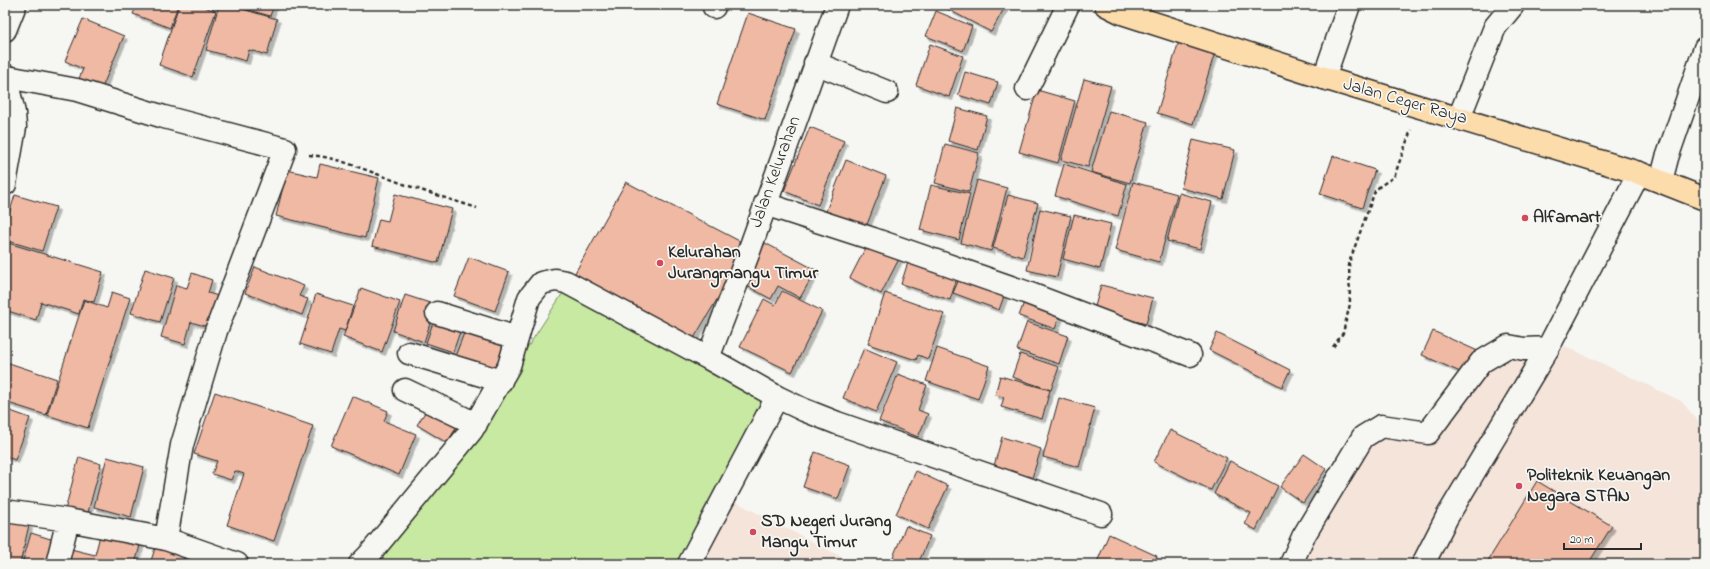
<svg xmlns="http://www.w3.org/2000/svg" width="1710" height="569" font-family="'Indie Flower',sans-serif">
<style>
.built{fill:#f4e4da}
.green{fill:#c7e9a2;stroke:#798a66}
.building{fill:#f0b9a3;stroke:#2b2b2b;filter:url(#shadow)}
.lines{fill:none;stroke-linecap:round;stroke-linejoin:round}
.minor-casing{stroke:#2b2b2b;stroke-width:25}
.major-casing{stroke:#2b2b2b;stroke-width:25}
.path{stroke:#2b2b2b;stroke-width:2.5;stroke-dasharray:4 3;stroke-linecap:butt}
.minor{stroke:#f6f6f2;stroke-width:22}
.major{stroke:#fddcac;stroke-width:22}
.poi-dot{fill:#d1495b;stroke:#f6f6f2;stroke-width:1.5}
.labels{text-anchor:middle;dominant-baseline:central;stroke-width:3.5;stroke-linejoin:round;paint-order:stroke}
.street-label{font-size:18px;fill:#2b2b2b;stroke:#f6f6f2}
.poi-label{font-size:18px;font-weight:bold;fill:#2b2b2b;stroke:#f6f6f2;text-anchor:start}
</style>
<defs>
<filter id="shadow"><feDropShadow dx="3.5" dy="3.5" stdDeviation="0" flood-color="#0004"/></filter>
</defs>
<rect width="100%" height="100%" fill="#f6f6f2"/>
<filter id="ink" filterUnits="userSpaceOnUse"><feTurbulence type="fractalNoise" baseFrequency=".025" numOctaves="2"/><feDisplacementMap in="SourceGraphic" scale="8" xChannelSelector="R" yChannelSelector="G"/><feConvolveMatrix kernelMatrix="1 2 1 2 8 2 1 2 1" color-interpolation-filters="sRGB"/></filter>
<g filter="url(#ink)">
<path class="built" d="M1515 338 1553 365 1565 346 1681 401 1705 429V564H1289L1384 417 1432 440Z
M730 499 855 564H696Z"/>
<path class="green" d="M568 285 779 402 696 564H387L371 553 474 430Z"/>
<path class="building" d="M137 5H178L170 28 133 14Z
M179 5H199L216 11 193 77 159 65Z
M219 5H228L277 19 267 55 249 50 246 61 206 50Z
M232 5H274L270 16Z
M951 5H1006L991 32 949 10Z
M936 11 972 26 963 51 926 36Z
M748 13 796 29 765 120 717 104Z
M83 19 124 36 101 90 78 81 83 69 65 61Z
M1179 41 1215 52 1193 124 1157 113Z
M930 44 963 56 949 97 916 85Z
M965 72 998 82 991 105 958 95Z
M1084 79 1111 86 1088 167 1061 160Z
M1037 90 1075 101 1058 163 1019 152Z
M957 108 987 116 978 150 948 141Z
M1109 111 1148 122 1130 183 1091 172Z
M810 127 844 141 818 205 784 191Z
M1193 140 1235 150 1223 199 1181 188Z
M945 144 979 153 969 192 935 183Z
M1333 156 1375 170 1362 208 1320 194Z
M846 160 886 176 866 227 826 211Z
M320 164 379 178 365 238 276 216 287 170 317 177Z
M1064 164 1127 184 1118 216 1055 196Z
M977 180 1007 188 991 251 961 243Z
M626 182 749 246 691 343 571 280Z
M1133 182 1177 194 1159 262 1115 250Z
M931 185 970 194 959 240 920 230Z
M1179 193 1212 202 1200 249 1167 241Z
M395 194 452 209 438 263 372 246 379 219 388 221Z
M15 195 56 207 42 251 5 240V227Z
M1008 195 1038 203 1023 257 993 248Z
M1040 209 1071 216 1057 277 1027 270Z
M1074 215 1111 224 1100 269 1063 259Z
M5 242 103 272 94 302 83 299 79 314 41 302 36 320 5 310Z
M765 243 816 270 800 298 778 286 771 299 743 284Z
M868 243 901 255 881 294 850 278Z
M910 256 959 272 950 300 901 284Z
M469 257 509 272 495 311 454 296Z
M255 267 304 286 299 296 308 299 302 315 245 293Z
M145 269 174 278 160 322 131 313Z
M962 272 1007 288 999 310 953 293Z
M192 273 212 280 208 293 225 298 215 329 191 322 185 344 161 337 176 285 187 288Z
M1101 285 1153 298 1146 324 1094 310Z
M361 288 400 302 382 352 343 337Z
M782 291 822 311 792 372 740 347 764 299 775 305Z
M112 292 130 298 88 428 47 415 84 300 107 308Z
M885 293 944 314 928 359 918 355 916 360 868 344Z
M316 294 353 306 345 331 339 329 331 354 300 344Z
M1027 294 1063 308 1055 329 1019 316Z
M405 295 436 305 424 342 393 331Z
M436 314 463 323 453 352 426 343Z
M1027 322 1068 336 1059 364 1017 350Z
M466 328 507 342 495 373 454 359Z
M1433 331 1480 352 1469 376 1422 355Z
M1217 333 1290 370 1282 387 1209 350Z
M864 348 897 362 876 412 843 398Z
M937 348 989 366 978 399 926 381Z
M1020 354 1059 367 1051 390 1012 377Z
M6 362 57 379 46 415 5 402Z
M898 374 927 385 918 410 928 414 918 437 879 421Z
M1000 376 1050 390 1042 419 1001 407 1004 397 995 395Z
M215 392 313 426 274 541 227 525 244 474 235 471 231 480 212 474 217 461 194 454Z
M352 396 388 411 384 421 416 434 399 475 331 446Z
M1059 398 1095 408 1079 467 1043 457Z
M429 406 459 423 447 443 417 425Z
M5 409 30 418 15 460 5 456Z
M1170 430 1227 458 1211 490 1154 462Z
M1002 437 1041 449 1032 478 994 466Z
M815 452 850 465 838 499 803 487Z
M1304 454 1326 469 1303 503 1280 487Z
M79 457 101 464 87 516 65 510Z
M107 457 144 467 131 517 94 507Z
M1230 461 1278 486 1256 530 1245 524 1251 513 1214 494Z
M916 471 948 486 928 529 896 514Z
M1537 481 1612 526 1588 564H1486Z
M5 519 29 525 20 564H5Z
M906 526 930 536 918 564H890Z
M102 528 142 538 135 564H67L71 549 95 555Z
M31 533 57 541 50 564H22Z
M1109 534 1157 556 1154 564H1101L1097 562Z
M156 545 185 553 182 564H150Z"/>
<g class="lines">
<defs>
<path id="minor" d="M714 7V5
M5 30 15 5
M815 63 887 92
M5 75 14 113 15 127 5 184
M7 77 77 90 164 117 285 149 216 331 182 445 166 539
M1324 78 1349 5
M1027 89 1068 5
M1459 118 1495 27 1513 5
M1661 181 1667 158 1705 48
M765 204 873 239 1025 292 1190 355
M437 313 517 338
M409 353 501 381
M405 390 476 424
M777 397 804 410 837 423 1101 514
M5 511 68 520 166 539 237 564
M57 564 68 520
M360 564 369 555 472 430 509 366 529 298 541 283 555 280 566 282 708 358
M689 564 777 397 708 358 748 254 837 5
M1291 564 1303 537 1363 437 1381 426 1428 433 1481 362 1508 346 1524 349 1548 348
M1423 564 1447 517 1548 348 1639 173"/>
<path id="major" d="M1106 5 1122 13 1324 78 1639 173 1705 199"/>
</defs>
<use href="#minor" class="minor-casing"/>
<use href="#major" class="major-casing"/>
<path class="path" d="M309 155C336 157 360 168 385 177 415 189 446 198 477 208
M1333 347 1343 333 1350 304 1349 263 1375 191 1380 186 1394 177 1411 130"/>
<use href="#minor" class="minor"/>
<use href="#major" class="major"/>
</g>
</g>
<g class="poi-dot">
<circle cx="1525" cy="218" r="4"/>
<circle cx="660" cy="263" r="4"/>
<circle cx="1519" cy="486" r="4"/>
<circle cx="753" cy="532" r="4"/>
</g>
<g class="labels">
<g class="street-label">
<text transform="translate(1405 102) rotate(16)">Jalan Ceger Raya</text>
<text transform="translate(776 172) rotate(-70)">Jalan Kelurahan</text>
</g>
<g class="poi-label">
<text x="1533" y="218">Alfamart</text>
<text x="668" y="253">Kelurahan<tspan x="668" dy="21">Jurangmangu Timur</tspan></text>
<text x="1527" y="476">Politeknik Keuangan<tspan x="1527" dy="21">Negara STAN</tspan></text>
<text x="761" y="522">SD Negeri Jurang<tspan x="761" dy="21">Mangu Timur</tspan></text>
</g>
</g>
<rect width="1710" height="569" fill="none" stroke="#f6f6f2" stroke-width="20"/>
<rect x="10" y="10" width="1690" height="549" fill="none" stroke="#2b2b2b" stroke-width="1.5" filter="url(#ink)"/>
<path d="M1564 543v6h77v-6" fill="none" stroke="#2b2b2b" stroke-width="2"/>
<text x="1570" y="543" font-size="12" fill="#2b2b2b" stroke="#f6f6f2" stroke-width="3" paint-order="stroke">20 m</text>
</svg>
